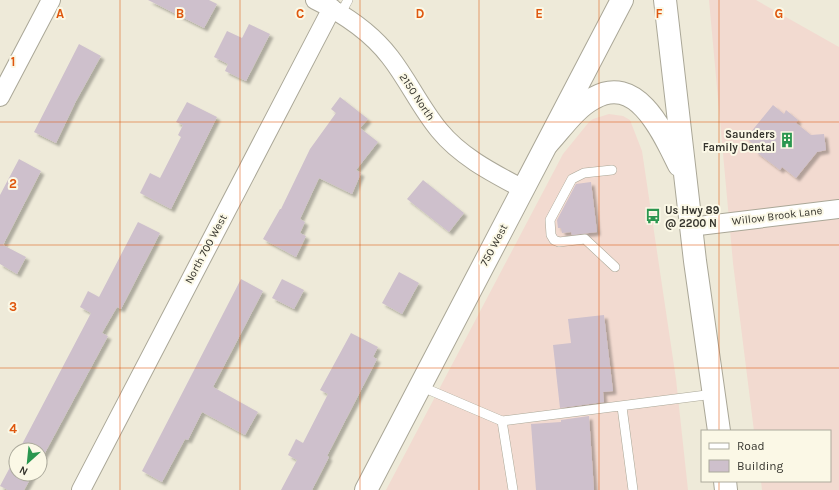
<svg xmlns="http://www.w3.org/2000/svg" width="839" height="490" font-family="Karla,sans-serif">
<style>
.commercial{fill:#f2dad0}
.building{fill:#cec0cc;filter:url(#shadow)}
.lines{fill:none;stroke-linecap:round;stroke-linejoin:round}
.lane-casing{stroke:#aaa797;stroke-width:10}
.street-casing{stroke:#aaa797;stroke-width:20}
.secondary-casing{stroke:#aaa797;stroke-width:24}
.primary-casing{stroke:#aaa797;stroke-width:24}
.lane{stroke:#fff;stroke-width:9}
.street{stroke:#fff;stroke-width:18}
.secondary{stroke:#fff;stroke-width:22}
.primary{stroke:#fff;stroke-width:22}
.grid{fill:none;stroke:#df570e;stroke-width:1;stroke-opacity:0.55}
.labels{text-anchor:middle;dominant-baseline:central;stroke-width:4;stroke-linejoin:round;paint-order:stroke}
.street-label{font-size:11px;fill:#36352e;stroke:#fbf8e6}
.poi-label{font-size:11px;font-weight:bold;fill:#36352e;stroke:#fbf8e6;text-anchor:end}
.grid-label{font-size:13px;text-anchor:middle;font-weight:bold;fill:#df570e;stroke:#fbf8e6;stroke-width:4;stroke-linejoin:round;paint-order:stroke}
</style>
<defs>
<filter id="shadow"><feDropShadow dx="3.5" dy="3.5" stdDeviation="1" flood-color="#0004"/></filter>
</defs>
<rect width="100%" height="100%" fill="#eeead9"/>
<path class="commercial" d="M709 0H756L839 47V490H762L761 481H830V431H754L733 263Z
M609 114 623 116 630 120 642 151 676 379 688 490H386L563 154 589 122 593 119Z"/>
<path class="building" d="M148 0H209L217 4 204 28Z
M249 24 270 34 246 81 225 71 228 64 214 57 227 31 242 38Z
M79 44 101 56 76 101 56 143 34 132Z
M340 97 368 119 360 128 378 142 356 170 361 173 352 194 319 178 300 219 305 222 300 233 306 236 296 257 263 239 280 209H281L310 149 336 113 331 109Z
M187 102 217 117 171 209 140 193 150 173 160 178 181 137 178 135 183 125 176 122Z
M773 105 784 114 786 110 798 120 796 123 811 135 824 134 826 150 817 152 796 178 782 167 780 170 755 151 758 148 746 138Z
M19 159 41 171 3 245 26 257 17 274 0 264V195Z
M423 180 464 213 449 232 407 199Z
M591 182 597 232 572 235 571 232 562 233 561 228H558L557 220 576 184Z
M138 222 160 233 121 309 117 307 102 333 108 336 40 462V450H19L91 313 80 307 88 291 99 297Z
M399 272 419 283 402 314 382 303Z
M241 279 263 291 213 387 258 412 245 435 202 412 188 440 185 439 162 482 142 471Z
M282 279 304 290 294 309 272 298Z
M604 315 613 391 603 392 604 402 560 408 553 345 571 343 568 319Z
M351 333 378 347 373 357 377 359 327 456 329 457 312 490H281L297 460 288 455 296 439 303 443 328 394 320 390Z
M589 416 594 490H536L531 424 561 422V420Z
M16 456V474H33L24 490H8L0 486Z"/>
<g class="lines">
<defs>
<path id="lane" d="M341 13 348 0
M612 170 584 173 572 179 550 220 551 235 554 240 559 242 585 239 615 267
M420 386 502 421 513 490
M622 407 633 490
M502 421 714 394"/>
<path id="street" d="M315 0C344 14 370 31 390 57 408 80 420 107 439 130 461 157 493 173 523 189
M0 97 51 0
M690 227 839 209
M81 490 332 8"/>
<path id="secondary" d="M366 490 622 0"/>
<path id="primary" d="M665 0 695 261 719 431
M548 143C562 128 575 108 594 98 638 73 664 135 679 165
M725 481 726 490"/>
</defs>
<use href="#lane" class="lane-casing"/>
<use href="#street" class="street-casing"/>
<use href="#secondary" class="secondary-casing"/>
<use href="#primary" class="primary-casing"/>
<use href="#lane" class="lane"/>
<use href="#street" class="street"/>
<use href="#secondary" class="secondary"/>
<use href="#primary" class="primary"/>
</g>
<path class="grid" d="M120 0V490M240 0V490M360 0V490M479 0V490M599 0V490M719 0V431M0 122H839M0 245H839M0 368H839M719 481V490"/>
<defs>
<symbol id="building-bare" viewBox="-9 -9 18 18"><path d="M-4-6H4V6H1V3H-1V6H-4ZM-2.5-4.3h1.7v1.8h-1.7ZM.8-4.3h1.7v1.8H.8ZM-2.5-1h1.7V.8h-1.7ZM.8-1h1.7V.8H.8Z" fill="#2a964f" stroke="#fbf8e6" stroke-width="2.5" paint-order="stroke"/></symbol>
<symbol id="bus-bare" viewBox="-9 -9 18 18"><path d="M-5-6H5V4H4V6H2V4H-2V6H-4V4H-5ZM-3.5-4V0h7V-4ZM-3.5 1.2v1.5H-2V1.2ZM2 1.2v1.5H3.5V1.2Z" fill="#2a964f" stroke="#fbf8e6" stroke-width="2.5" paint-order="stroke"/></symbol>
</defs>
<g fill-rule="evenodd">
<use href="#building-bare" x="776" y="129" width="22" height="22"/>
<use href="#bus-bare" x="642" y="205" width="22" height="22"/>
</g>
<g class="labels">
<g class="street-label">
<text transform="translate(417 97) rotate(56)">2150 North</text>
<text transform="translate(777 216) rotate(-7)">Willow Brook Lane</text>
<text transform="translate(494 245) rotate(-62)">750 West</text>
<text transform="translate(206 249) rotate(-62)">North 700 West</text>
</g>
<g class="poi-label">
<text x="775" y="134">Saunders<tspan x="775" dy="13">Family Dental</tspan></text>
<text x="665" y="210" text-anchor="start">Us Hwy 89<tspan x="665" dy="13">@ 2200 N</tspan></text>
</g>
</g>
<g class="grid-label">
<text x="60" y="18">A</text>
<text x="180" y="18">B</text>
<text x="300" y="18">C</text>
<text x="420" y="18">D</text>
<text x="539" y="18">E</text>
<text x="659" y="18">F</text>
<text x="779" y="18">G</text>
<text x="13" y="66">1</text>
<text x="13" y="188">2</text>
<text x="13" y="311">3</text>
<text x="13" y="433">4</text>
</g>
<rect x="701" y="430" width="130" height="52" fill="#fbf8e6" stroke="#acaa9c"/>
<rect x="709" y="443" width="20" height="6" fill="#ffffff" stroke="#acaa9c"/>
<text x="737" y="450" font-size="12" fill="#36352e">Road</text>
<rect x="709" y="460" width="20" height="12" fill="#cec0cc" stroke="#acaa9c"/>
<text x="737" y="470" font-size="12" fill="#36352e">Building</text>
<g transform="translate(28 462) rotate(207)"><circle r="19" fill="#fbf8e6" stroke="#acaa9c"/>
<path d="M0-3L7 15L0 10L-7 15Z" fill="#2a964f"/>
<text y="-6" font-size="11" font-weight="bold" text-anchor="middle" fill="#36352e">N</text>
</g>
</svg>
